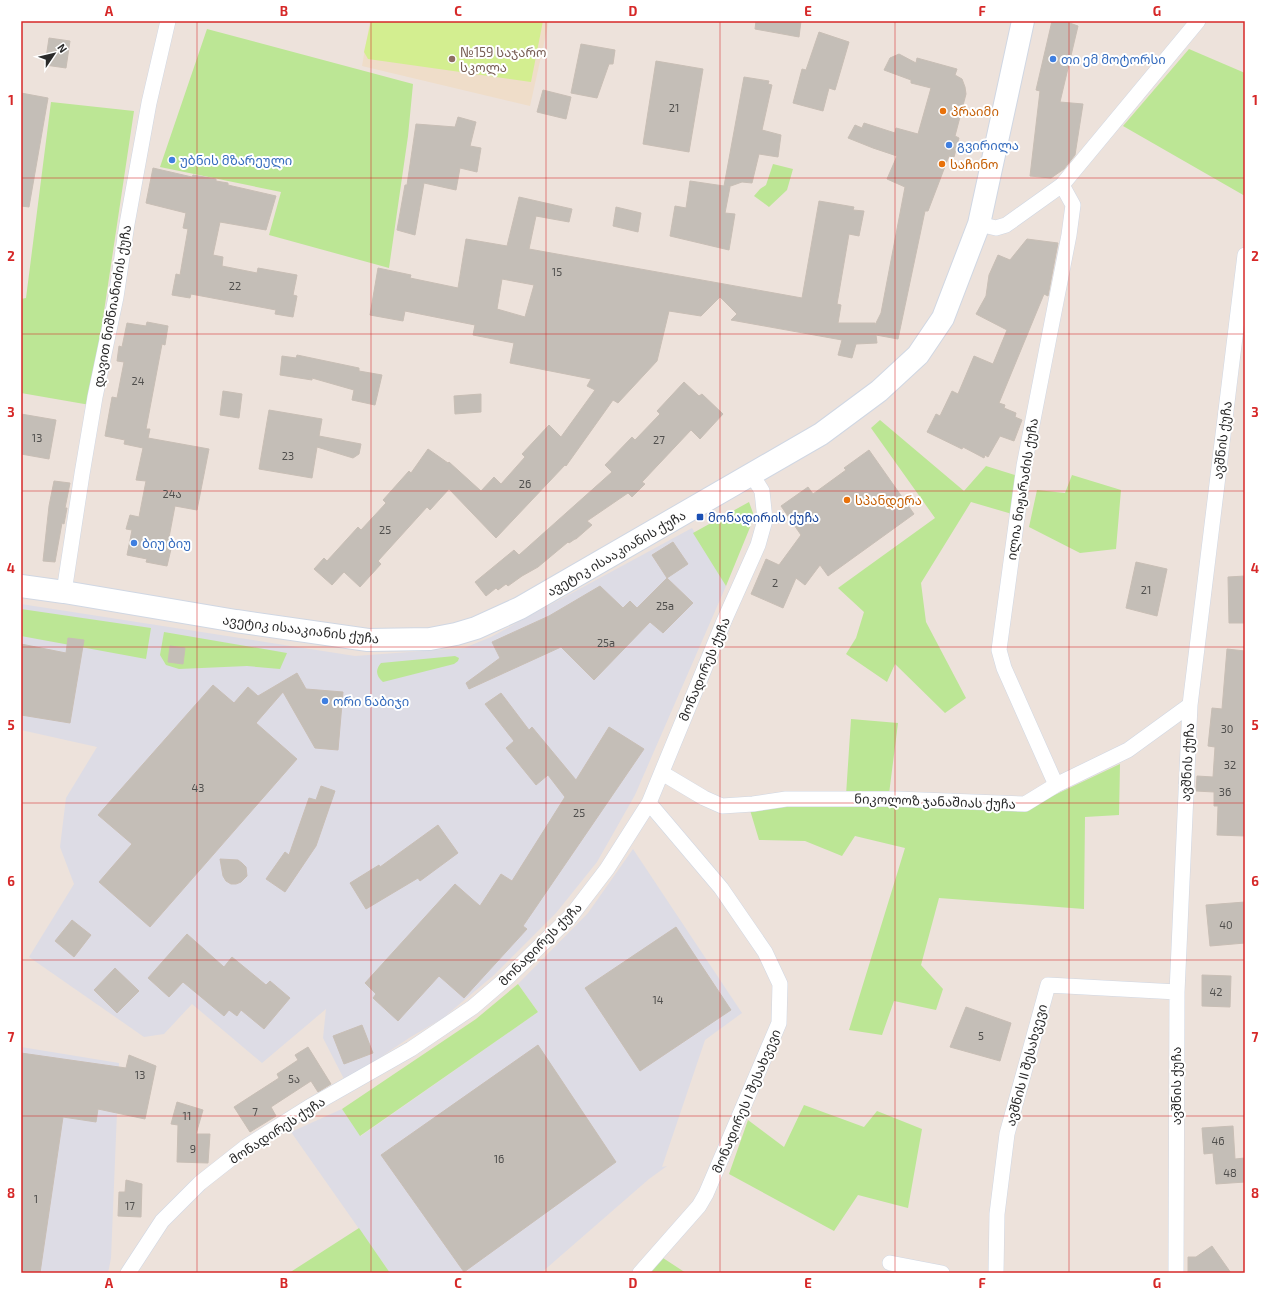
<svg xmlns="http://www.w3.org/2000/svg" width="1266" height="1294" font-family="'Exo 2','Noto Sans Georgian',sans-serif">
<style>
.industrial{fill:#dddce5}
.education{fill:#efddc9}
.green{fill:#bce695}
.pitch{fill:#d3ee90}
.building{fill:#c4beb7;stroke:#c8beb5;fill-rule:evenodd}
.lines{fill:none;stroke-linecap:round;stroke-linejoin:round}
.street-casing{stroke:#d0d7e3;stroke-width:16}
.secondary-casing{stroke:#d0d7e3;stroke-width:24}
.street{stroke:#fff;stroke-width:15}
.secondary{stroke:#fff;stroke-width:22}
.grid{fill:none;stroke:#d62828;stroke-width:1;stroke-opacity:0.55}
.education-dot{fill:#8d6e63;stroke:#fff;stroke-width:1.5}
.shop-dot{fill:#3f7fe0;stroke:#fff;stroke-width:1.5}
.food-dot{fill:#e8710a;stroke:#fff;stroke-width:1.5}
.transit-dot{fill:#1a4fb4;stroke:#fff;stroke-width:1.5}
.labels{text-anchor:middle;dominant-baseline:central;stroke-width:4;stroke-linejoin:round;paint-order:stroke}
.number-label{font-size:11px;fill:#504f4d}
.education-label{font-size:13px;fill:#785e54;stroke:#fff;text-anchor:start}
.shop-label{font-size:13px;fill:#366cbe;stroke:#fff;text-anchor:start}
.food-label{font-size:13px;fill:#c56008;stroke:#fff;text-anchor:start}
.street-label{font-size:13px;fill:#2a2a2a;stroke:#fff}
.transit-label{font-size:13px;fill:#164399;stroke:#fff;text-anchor:start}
.neatline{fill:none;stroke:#d62828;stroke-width:1.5}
.grid-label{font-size:13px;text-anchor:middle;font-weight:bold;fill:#d62828}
</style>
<rect width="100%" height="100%" fill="#ede2db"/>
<path class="industrial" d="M692 528 726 586 635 795 597 862 556 913 494 975 443 1018 409 1038 345 1081 323 1038 326 1009 262 1063 192 1004 164 1034 144 1037 29 957 74 884 60 847 66 798 97 747 21 730V604L355 656 464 648 491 637Z
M633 849 742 1013 705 1040 662 1167 667 1166 649 1179 541 1273H390L291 1132 342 1109 361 1136 538 1012 518 984 588 913Z
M21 1047 119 1063 111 1258 108 1273H21Z"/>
<path class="education" d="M370 21H549L530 106 362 66Z"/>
<path class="green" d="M207 29 413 84 408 136 389 268 269 235 281 192 160 167Z
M1189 49 1245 73V196L1123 126Z
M51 102 134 111 90 405 21 393V299L26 298Z
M773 164 793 169 787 190 769 207 754 196 760 189 766 185Z
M880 420 964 491 986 466 1018 476 1012 514 971 502 921 583 926 622 966 698 945 713 895 664 887 682 846 654 856 638 864 612 838 588 935 518 871 428Z
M1072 475 1121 490 1116 549 1080 553 1029 527 1037 490 1065 493Z
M749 502 753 513 751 525 726 586 693 533Z
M21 609 151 628 146 659 21 636Z
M164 632 287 653 280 669 247 666 179 669 166 665 160 655Z
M455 656 459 658 458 661 454 664 383 682C376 676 375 670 381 663Z
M851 719 898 723 889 794 846 795Z
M1120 764 1119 815 1085 817 1084 909 939 898 921 965 943 989 936 1010 894 1001 882 1035 849 1030 905 848 855 836 842 856 805 841 759 840 750 810 790 806H905L1023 810Z
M518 984 538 1012 360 1136 342 1109 476 1019Z
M804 1105 864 1127 877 1111 922 1129 908 1208 858 1195 834 1231 729 1174 748 1120 784 1147Z
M359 1228 390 1273H289Z
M663 1258 686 1273H650Z"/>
<path class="pitch" d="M371 21H543L531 82 368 59 364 52Z"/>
<path class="building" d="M756 21H801L799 37 755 29Z
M1052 21H1064L1078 26 1060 102 1083 104 1075 155 1064 169 1051 178 1030 176 1040 91 1036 90Z
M819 32 849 42 835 90 829 88 823 111 793 103 802 69 806 70Z
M49 38 70 41 66 68 45 65Z
M581 44 615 50 613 64H609L597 98 571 93Z
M899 54 916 63 917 58 957 69 955 75 962 79 965 87 966 94 955 136 959 138 954 157 949 156 928 211H925L898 339 876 335 877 343 856 344 852 358 838 355 842 340 731 320 737 314 720 297 701 316 669 311 657 361 618 403 613 400 566 466 565 465 496 538 449 489 430 510 427 507 398 539 378 561 381 564 360 587 344 572 332 585 314 569 324 558 327 561 358 527 361 530 386 503 383 500 409 471 411 473 428 449 448 463 449 462 481 491 494 477 501 484 525 457 522 454 549 425 561 437 595 390 587 386 591 379 510 363 514 343 473 335 475 325 405 311 403 321 370 315 378 268 411 275 410 278 458 288 466 239 507 246 519 197 572 209 569 222 536 216 529 249 802 298 819 201 854 207 853 210 864 211 859 236 849 234 837 304 841 305 838 323H875V325L881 313 905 187 887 179 897 156 873 148 848 138 855 125 862 128 864 123 895 133 896 128 918 134 931 88 911 83V80L884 70 890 58ZM502 279 534 285 525 317 497 309Z
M656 61 703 69 689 152 643 144Z
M744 77 769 81 768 84 772 85 762 130 781 135 778 157 759 154 752 183 742 182 728 187H730L725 213 735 214 729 250 670 236 675 206 686 208 690 181 724 186Z
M543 90 571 97 566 119 537 112Z
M21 93 48 98 29 207 21 206Z
M458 117 476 122 470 146 481 148 477 172 460 168 456 190 424 183 415 235 397 230 405 185H407L416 124 455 127Z
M153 168 192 177 193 175 216 179V181L228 183V185L276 196 266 230 220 222 213 255 223 257 222 266 257 273 258 268 297 275 293 295 297 296 293 317 275 314 276 310 191 294 190 298 172 295 176 274 180 275 188 229 183 228 186 213 146 203Z
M616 207 641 213 638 232 613 226Z
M1027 239 1058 243 1048 296 1044 294 999 403 1005 405 1004 408 1016 413 1015 417 1022 420 1014 441 1000 436 988 457 985 455 984 458 963 447 962 449 927 432 936 414 940 416 952 391 958 394 974 356 993 364 1007 330 976 314 986 296 989 275 998 255 1010 260Z
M147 322 168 326 165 345 162 344 146 429H150L148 438 209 449 197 510 175 506 167 548 171 549 167 566 146 562 147 559 127 555 132 530 126 529 130 515 139 517 146 481 136 480 143 448 124 444 125 440 105 436 112 397 117 398 124 362 117 361 119 346 122 347 127 323 146 326Z
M297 355 359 368V371L382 375 375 405 352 400 354 390 312 378V380L280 375 282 356 296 358Z
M684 382 699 396 702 394 723 414 700 439 691 430 642 482 645 484 632 497 628 493 587 521 592 525 576 539H575L569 543 568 542 538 567 522 576 508 586 506 584 498 590 496 588 486 596 475 582 514 550 519 555 612 472 605 465 632 437 635 440 660 414 657 411Z
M223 391 242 394 239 418 220 415Z
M481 394V412L455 414 454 396Z
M269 410 322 419 319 436 361 444 359 454 353 458 317 447 312 478 259 469Z
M21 414 56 420 49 459 21 454Z
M869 450 914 514 828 576 820 565 805 585 796 578 783 608 751 594 766 559 779 565 801 535 781 506 808 487 813 494 846 470 844 468Z
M54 481 70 483 65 508H67L64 524 62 523 55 562 43 561 49 506Z
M673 542 688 564 667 578 652 555Z
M1136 562 1167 569 1157 616 1126 608Z
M1245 576V623H1229L1228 577Z
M667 578 693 603 663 633 650 622 594 680 561 647 469 689 466 683 500 658 492 642 549 616 600 586 623 608 630 601 637 608Z
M68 638 84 640 70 723 21 715V644L66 653Z
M170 646 185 648 183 664 168 662Z
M1227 649 1245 651V836L1217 835 1218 806H1214V792L1196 791 1197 776 1213 777 1215 747 1208 746 1212 708 1222 709Z
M297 673 306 689 343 692 338 750 315 748 283 692 256 723 297 759 150 927 99 882 132 844 98 815 213 685 234 703 248 687 258 696Z
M501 693 529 730 532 727 576 780 609 727 644 749 523 926 527 929 464 998 439 976 398 1021 373 998 376 994 365 983 455 884 480 906 501 874 512 881 565 797 548 775 536 785 506 748 514 741 485 704Z
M321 786 335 791 316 846 285 892 266 879 285 852 289 855 309 798 316 800Z
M438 825 458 853 420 881 418 878 366 909 350 883 379 865 380 867Z
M220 859 238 860 242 863 246 867 247 876 241 882 236 884H231L226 881 223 876Z
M1245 902V943L1210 946 1206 905Z
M72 920 91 935 74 957 55 941Z
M676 927 731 1010 640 1071 585 988Z
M187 934 224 967 232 957 266 985 270 981 290 998 264 1029 241 1010 237 1016 229 1010 224 1016 183 982 169 997 148 978Z
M115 968 139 991 117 1013 94 990Z
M1202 975 1231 976 1230 1007 1202 1006Z
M966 1007 1011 1023 1000 1061 950 1047Z
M362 1025 373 1053 344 1064 333 1036Z
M538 1045 616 1162 464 1272 381 1155Z
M308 1047 331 1084 318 1092 311 1081 271 1107 276 1116 250 1132 234 1107 279 1078 277 1074 298 1060 295 1055Z
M21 1053 126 1068 129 1055 156 1066 145 1119 98 1109 96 1122 63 1117 40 1273H21Z
M177 1102 203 1110 196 1134H210L208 1163 177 1162 178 1125 171 1124Z
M1233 1126 1235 1159 1245 1158V1182L1216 1184 1213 1153 1204 1154 1202 1128Z
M126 1180 142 1184 141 1217 118 1216 119 1192H125Z
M1212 1246 1231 1273H1188V1257H1196Z"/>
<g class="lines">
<defs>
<path id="street" d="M979 224 996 228 1006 225 1062 185 1198 21
M64 592 82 474 95 397 116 297 127 224 149 103 168 21
M662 773 704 798 722 806 753 804 786 799H896L1025 804 1056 785 1128 750 1190 705
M1056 785 1004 668 999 650 1024 466 1069 235 1073 205 1062 185
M890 1263 942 1273
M128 1273 162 1221 200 1183 247 1146 309 1107 411 1049 473 1007 508 977 571 916 607 869 649 803 724 621 758 545 765 520 762 491 752 475
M640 1273 699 1206 706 1194 779 1023 780 984 765 952 721 888 649 803
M996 1273 997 1214 1007 1134 1048 985 1177 992
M1176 1273 1177 992 1190 705 1245 255"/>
<path id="secondary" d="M21 586 64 592 236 621 368 640 430 639 456 634 476 628 520 608 821 434 879 391 918 355 943 318 979 224 1023 21"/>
</defs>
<use href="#street" class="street-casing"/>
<use href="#secondary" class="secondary-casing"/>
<use href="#street" class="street"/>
<use href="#secondary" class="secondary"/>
</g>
<path class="grid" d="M197 21V1273M371 21V1273M546 21V1273M720 21V1273M895 21V1273M1069 21V1273M21 178H1245M21 334H1245M21 491H1245M21 647H1245M21 803H1245M21 960H1245M21 1116H1245"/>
<circle class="education-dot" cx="452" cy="59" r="4"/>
<g class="shop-dot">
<circle cx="1053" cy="59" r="4"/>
<circle cx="949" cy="145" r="4"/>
<circle cx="172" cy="160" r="4"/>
<circle cx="134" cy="543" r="4"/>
<circle cx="325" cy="701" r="4"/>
</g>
<g class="food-dot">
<circle cx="943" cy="111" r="4"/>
<circle cx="942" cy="164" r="4"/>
<circle cx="847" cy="500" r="4"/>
</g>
<rect class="transit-dot" x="696" y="513" width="8" height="8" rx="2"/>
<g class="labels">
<g class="number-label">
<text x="674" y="107">21</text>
<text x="557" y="271">15</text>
<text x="235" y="285">22</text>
<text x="138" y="380">24</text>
<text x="37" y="437">13</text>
<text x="659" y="439">27</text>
<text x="288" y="455">23</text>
<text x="525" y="483">26</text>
<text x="172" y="493">24ა</text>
<text x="385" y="529">25</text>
<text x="775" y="582">2</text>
<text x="1146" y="589">21</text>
<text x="665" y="605">25a</text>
<text x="606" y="642">25a</text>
<text x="1227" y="728">30</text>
<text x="1230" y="764">32</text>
<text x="198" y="787">43</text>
<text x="1225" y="791">36</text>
<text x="579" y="812">25</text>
<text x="1226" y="924">40</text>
<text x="1216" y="991">42</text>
<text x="658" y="999">14</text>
<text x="981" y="1035">5</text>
<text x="140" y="1074">13</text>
<text x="294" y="1078">5ა</text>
<text x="255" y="1111">7</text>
<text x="187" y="1115">11</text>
<text x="1218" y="1140">46</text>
<text x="193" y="1148">9</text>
<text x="499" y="1158">16</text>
<text x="1230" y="1172">48</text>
<text x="36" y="1198">1</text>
<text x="130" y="1205">17</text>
</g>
<g class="education-label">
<text x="460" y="52">№159 საჯარო<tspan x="460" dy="15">სკოლა</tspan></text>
</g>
<g class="shop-label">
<text x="1061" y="59">თი ემ მოტორსი</text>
<text x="957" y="145">გვირილა</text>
<text x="180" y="160">უბნის მზარეული</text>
<text x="142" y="543">ბიუ ბიუ</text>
<text x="333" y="701">ორი ნაბიჯი</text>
</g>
<g class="food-label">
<text x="951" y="111">პრაიმი</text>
<text x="950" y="164">საჩინო</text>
<text x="855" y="500">სპანდერა</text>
</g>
<g class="street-label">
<text transform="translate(112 306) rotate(-80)">დავით ნიშნიანიძის ქუჩა</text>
<text transform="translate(1222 440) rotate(-83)">ავშნის ქუჩა</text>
<text transform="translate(1022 489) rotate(-81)">ილია ნიჟარაძის ქუჩა</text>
<text transform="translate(616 553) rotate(-30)">ავეტიკ ისააკიანის ქუჩა</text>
<text transform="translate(301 629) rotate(7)">ავეტიკ ისააკიანის ქუჩა</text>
<text transform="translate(704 669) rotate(-67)">მონადირეს ქუჩა</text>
<text transform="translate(1187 762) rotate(-87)">ავშნის ქუჩა</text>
<text transform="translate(935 801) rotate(2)">ნიკოლოზ ჯანაშიას ქუჩა</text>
<text transform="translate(540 944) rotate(-45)">მონადირეს ქუჩა</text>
<text transform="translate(1026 1065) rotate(-75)">ავშნის II შესახვევი</text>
<text transform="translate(1176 1086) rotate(-90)">ავშნის ქუჩა</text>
<text transform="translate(746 1101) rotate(-67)">მონადირეს I შესახვევი</text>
<text transform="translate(277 1130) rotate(-33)">მონადირეს ქუჩა</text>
</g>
<g class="transit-label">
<text x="708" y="517">მონადირის ქუჩა</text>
</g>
</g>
<rect width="1266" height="1294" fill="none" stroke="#ffffff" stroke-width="44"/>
<g transform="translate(54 54) rotate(55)" stroke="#ffffff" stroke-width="3" paint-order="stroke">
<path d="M0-3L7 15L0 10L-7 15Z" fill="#2a2a2a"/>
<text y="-6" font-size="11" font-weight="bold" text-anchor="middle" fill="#2a2a2a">N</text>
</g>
<rect x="22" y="22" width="1222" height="1250" class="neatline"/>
<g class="grid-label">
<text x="109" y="16">A</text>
<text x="284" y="16">B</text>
<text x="458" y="16">C</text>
<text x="633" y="16">D</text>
<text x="808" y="16">E</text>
<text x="982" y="16">F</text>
<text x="1157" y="16">G</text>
<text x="11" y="105">1</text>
<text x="1255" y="105">1</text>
<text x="11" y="261">2</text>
<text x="1255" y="261">2</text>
<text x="11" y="417">3</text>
<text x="1255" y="417">3</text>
<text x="11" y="573">4</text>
<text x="1255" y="573">4</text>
<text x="11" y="730">5</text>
<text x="1255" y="730">5</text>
<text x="11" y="886">6</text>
<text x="1255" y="886">6</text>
<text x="11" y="1042">7</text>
<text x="1255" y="1042">7</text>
<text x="11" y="1198">8</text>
<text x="1255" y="1198">8</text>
<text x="109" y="1288">A</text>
<text x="284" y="1288">B</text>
<text x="458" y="1288">C</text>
<text x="633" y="1288">D</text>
<text x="808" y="1288">E</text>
<text x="982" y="1288">F</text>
<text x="1157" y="1288">G</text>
</g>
</svg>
